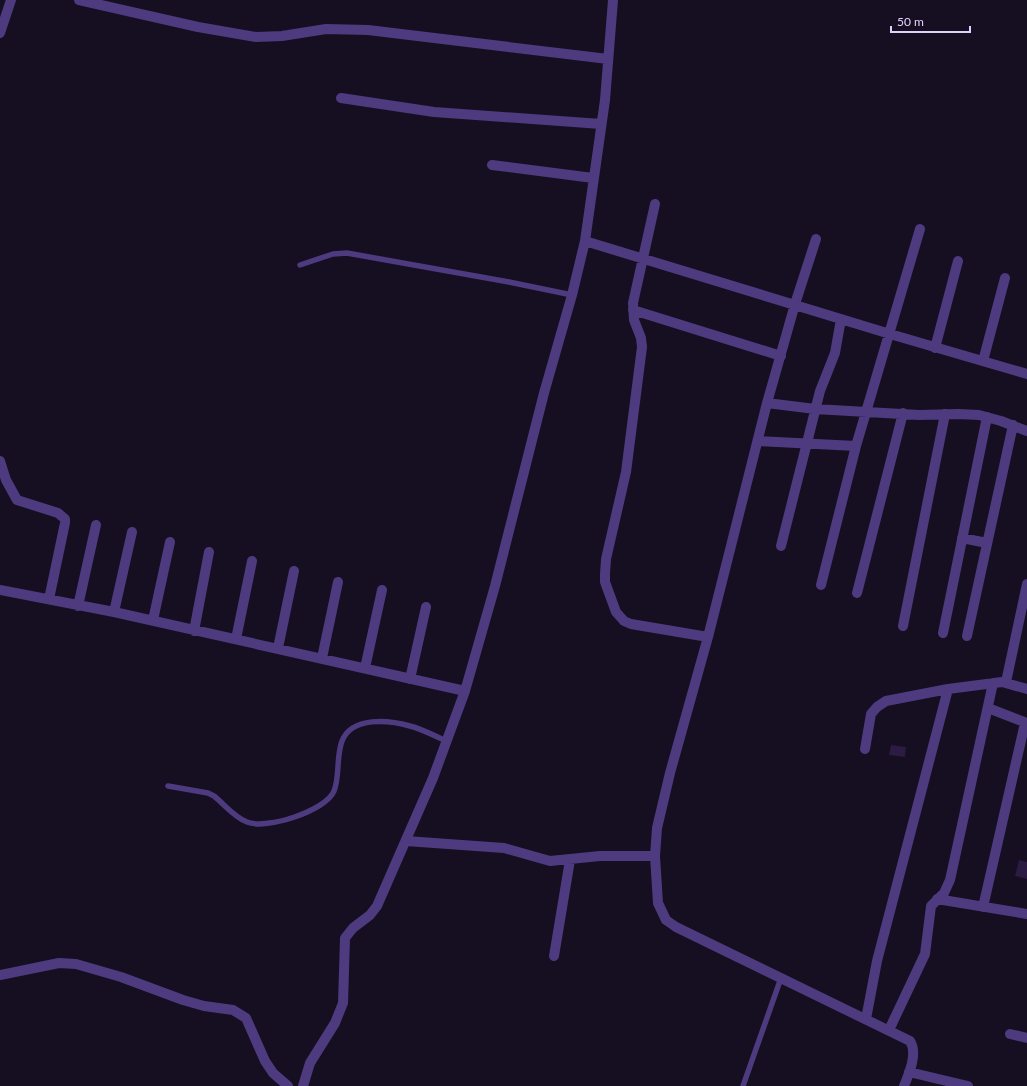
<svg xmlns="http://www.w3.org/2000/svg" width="1027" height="1086" font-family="Lato,sans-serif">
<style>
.building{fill:#2c1b42}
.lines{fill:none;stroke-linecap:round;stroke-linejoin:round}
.lane{stroke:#4e3a7f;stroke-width:5.5}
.street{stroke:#4e3a7f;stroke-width:10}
</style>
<rect width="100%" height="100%" fill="#160e21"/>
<path class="building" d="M891 745 906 747 905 757 889 755Z
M1019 860 1027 862V879L1015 876Z"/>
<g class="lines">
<path class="lane" d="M300 265 333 254 347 253 509 282 572 295
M168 786 208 793 214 796C224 804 234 817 247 822 266 830 326 811 334 791 340 776 336 757 342 741 352 716 389 720 410 726 422 729 435 736 446 741
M743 1086 781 978"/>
<path class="street" d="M79 0 198 27 256 37 282 36 326 29 368 30 608 59
M0 33 11 0
M341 98 434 112 601 124
M492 165 593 178
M655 204 633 303 634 320 641 338 642 347 626 472 606 559 605 574V582L616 612 624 621 631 624 708 637
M816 239 795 304 767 403 708 637 670 773 657 828 655 856 658 903 666 920 676 927 910 1041C918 1053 909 1074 904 1086
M585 241 890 334 1027 374
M633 310 781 356
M935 348 958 261
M983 361 1005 278
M767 403 815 409 919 415 958 414 979 415 1001 421 1027 431
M758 441 856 446
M0 461 6 480 17 500 58 513 65 519V523L49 599
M962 538 987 543
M781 546 820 391 835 353 841 319
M821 585 856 446 920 229
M0 590 114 612 465 691
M857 593 903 413
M78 606 96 525
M114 612 132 532
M153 620 170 542
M903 626 945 414
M194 631 209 552
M943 633 987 417
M967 636 1013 425
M236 639 252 561
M278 648 294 571
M322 658 338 582
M365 668 382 590
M410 679 426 607
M1006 682 1027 584
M988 708 1027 723
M865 749 871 714 877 707 886 701 948 689 1002 682 1027 689
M406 841 504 848 550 861 600 856H655
M937 899 1027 914
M983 907 1025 723
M554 956 570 860
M0 975 59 963 76 964 121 977 183 1000 204 1006 233 1010 246 1018 265 1061 273 1073 288 1086
M866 1019 877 961 948 689
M889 1030 925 954 931 906 944 893 950 880 993 683
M1010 1034 1027 1038
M909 1072 968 1086
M303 1086 310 1063 335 1023 343 1003 345 938 353 928 370 915 377 906 433 778 465 691 495 586 544 393 572 295 585 241 605 100 613 0"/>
</g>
<path d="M891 26v6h79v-6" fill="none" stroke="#e0d0fe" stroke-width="2"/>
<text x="897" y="26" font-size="12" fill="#e0d0fe" stroke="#160e21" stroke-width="3" paint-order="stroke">50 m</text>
</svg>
